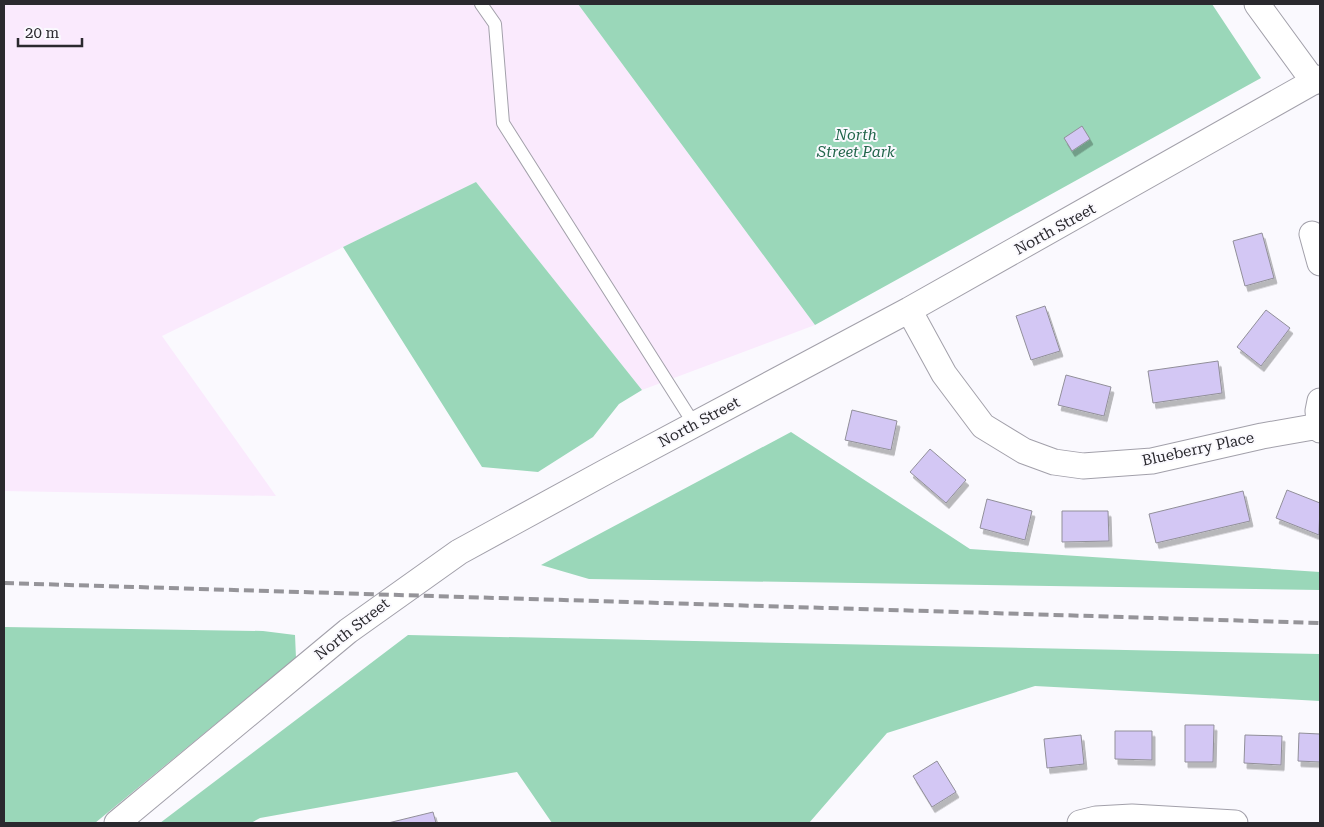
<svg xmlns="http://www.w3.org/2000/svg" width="1324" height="827" font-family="'Roboto Serif',serif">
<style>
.industrial{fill:#faeafd}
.green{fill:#9ad7b9}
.building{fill:#d3c7f4;stroke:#918f99;filter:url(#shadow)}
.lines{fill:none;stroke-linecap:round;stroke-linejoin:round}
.service-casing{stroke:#a2a0aa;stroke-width:14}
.minor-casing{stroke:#a2a0aa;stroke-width:27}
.service{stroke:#fff;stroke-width:12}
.minor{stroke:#fff;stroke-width:25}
.rail{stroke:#959499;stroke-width:4;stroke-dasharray:10 5;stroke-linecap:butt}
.labels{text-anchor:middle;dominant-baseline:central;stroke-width:4;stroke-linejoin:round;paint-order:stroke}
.park-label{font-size:15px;font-style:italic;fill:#22664b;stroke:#faf9fe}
.street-label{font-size:15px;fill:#2a292e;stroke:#faf9fe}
</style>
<defs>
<filter id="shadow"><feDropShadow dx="3" dy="5.5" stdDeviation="0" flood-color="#0004"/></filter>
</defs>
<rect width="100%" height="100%" fill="#faf9fe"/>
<path class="industrial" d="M4 4H578L815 325 642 390 476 182 162 336 276 496 4 491Z"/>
<path class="green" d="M578 4H1212L1261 78 815 325Z
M476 182 642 390 619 404 593 437 538 472 482 467 343 247Z
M791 432 970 549 1320 572V590L589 579 541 565Z
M4 627 263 631 295 635 296 658 95 823H4Z
M408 635 1320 654V701L1035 686 887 733 809 823H552L517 772 260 818 251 823H160Z"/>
<path class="building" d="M1082 126 1090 139 1072 151 1064 138Z
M1262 233 1274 278 1245 286 1233 241Z
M1045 306 1060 351 1031 360 1016 316Z
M1266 310 1290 328 1261 366 1237 347Z
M1218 361 1222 393 1153 403 1148 371Z
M1066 375 1111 387 1104 416 1058 405Z
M852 410 897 421 891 450 845 440Z
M930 449 966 480 946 503 910 472Z
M1287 490 1320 503 1319 535 1276 518Z
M1243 491 1250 521 1156 543 1149 514Z
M987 499 1032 511 1025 540 980 528Z
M1062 511H1108L1109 541 1062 542Z
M1185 725H1214L1213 762H1185Z
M1115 731H1152V760L1115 759Z
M1299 733 1320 734V762L1298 761Z
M1081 735 1084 764 1047 768 1044 739Z
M1245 735 1282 736 1281 765 1244 763Z
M937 761 956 792 932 807 913 776Z
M433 812 436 823H388Z"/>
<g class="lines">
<defs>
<path id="service" d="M481 4 495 24 503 123 694 424"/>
<path id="minor" d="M1257 4 1314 82
M1312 234 1320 263
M909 310 944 374 983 426 1024 451 1054 462 1083 466 1152 461 1262 436 1319 426
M1320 401 1318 411 1320 430
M117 823 348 631 459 552 609 470 909 310 1320 78
M1080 823 1096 819 1132 817 1235 823"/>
</defs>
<use href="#service" class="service-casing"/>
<use href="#minor" class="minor-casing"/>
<use href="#service" class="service"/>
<use href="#minor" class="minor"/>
<path class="rail" d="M4 583 1320 623"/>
</g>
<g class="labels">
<g class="park-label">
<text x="856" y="135">North<tspan x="856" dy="17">Street Park</tspan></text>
</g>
<g class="street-label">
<text transform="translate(1055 229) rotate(-29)">North Street</text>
<text transform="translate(699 422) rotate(-28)">North Street</text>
<text transform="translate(1198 449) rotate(-12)">Blueberry Place</text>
<text transform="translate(352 629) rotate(-38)">North Street</text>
</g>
</g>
<rect width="1324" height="827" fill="none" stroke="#2a292e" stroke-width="10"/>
<path d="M18 38v8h64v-8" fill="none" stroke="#2a292e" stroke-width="2.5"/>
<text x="25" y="38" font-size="15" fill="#2a292e" stroke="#faf9fe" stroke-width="4" paint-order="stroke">20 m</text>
</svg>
